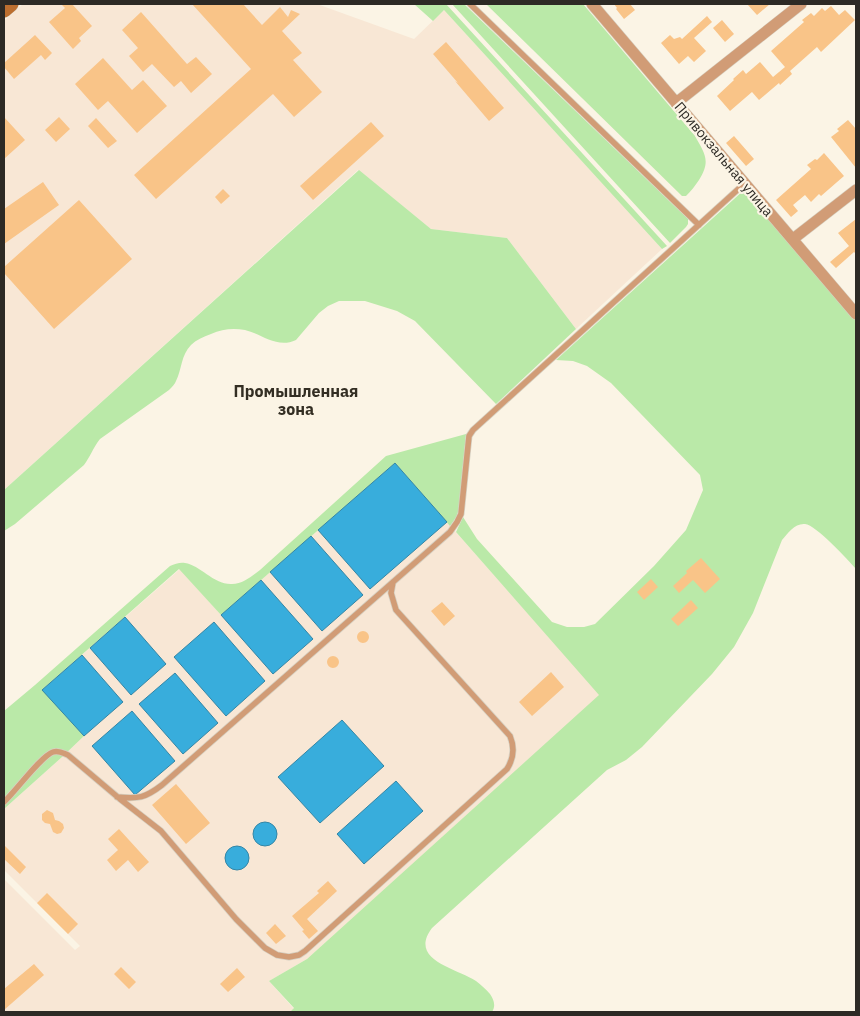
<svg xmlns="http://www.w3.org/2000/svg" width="860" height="1016" font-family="'IBM Plex Sans',sans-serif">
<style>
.industrial{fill:#f8e7d5}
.green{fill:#bae9a8}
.water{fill:#38addc;stroke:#3586a5}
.building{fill:#f9c488}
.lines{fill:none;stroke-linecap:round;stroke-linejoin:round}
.lane-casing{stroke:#d6d0c2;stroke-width:7}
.street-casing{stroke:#d6d0c2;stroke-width:12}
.secondary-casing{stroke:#d6d0c2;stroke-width:16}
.lane{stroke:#d19c76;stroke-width:5.5}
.street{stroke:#d19c76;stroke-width:11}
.secondary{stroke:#bc6f30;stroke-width:15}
.labels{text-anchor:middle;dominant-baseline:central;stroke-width:4.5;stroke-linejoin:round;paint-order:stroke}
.street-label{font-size:14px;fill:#2d2a25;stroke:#fbf4e5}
.quarter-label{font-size:16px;font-weight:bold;fill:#332e23;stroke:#fbf4e5}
</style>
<rect width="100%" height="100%" fill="#fbf4e5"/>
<path class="industrial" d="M23 4H317L414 39 444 10 662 249 576 329 507 238 431 229 358 170 4 490V21Z
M395 463 600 695 307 959 269 981 294 1009 290 1012H4V879L75 950 80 946 4 870V809L62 757 83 737 42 690 180 569 221 615Z"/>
<path class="green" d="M414 4H446L667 246 662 249 444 10 433 21Z
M452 4H464L688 219V224L686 227 670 243Z
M486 4H583L695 136C705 154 711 161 699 180 695 186 691 191 686 196H682Z
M359 170 431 229 507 238 576 329 496 404 415 321 397 311 365 301H339L328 306 319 313 296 340C277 349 262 334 245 330 233 328 222 329 211 334 203 337 196 340 191 345 181 355 182 369 176 381 175 384 172 387 169 390L100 439C93 448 90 457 84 465L15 524 4 531V490Z
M744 190 856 321V569C848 560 816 525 805 524 795 523 788 533 782 540L753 613 734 647 712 674 642 747 626 760 607 770 432 928C408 960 456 968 476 981 481 985 486 989 490 994 494 1000 496 1006 492 1012H290L294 1008 269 981 307 959 599 695 456 532 463 517 477 539 552 622 567 627H584L595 624 654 566 686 530 703 490 700 475 611 383 587 366 573 361 556 360Z
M466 434 459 508 457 516 450 526 395 463 221 615 179 569 43 689 84 736 62 757 4 809V711L35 685 170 566C175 564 180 562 185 563 200 565 214 585 232 584 243 584 252 576 260 570L386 456Z"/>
<path class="water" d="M395 463 447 522 370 589 318 530Z
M311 536 363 595 322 631 270 572Z
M261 580 313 639 273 674 221 615Z
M125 617 166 664 131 695 90 648Z
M214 622 265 681 226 716 174 657Z
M82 655 123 702 84 736 42 690Z
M175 673 218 723 183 754 139 704Z
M132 711 175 761 135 795 92 746Z
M342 720 384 766 320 823 278 777Z
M396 781 423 811 364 864 337 834Z
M253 834a12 12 0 1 1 24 0a12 12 0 1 1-24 0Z
M225 858a12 12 0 1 1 24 0a12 12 0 1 1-24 0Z"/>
<path class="building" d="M61 4H72L92 26 79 38 81 41 73 49 49 22 65 8Z
M192 4H243L262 25 280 7 288 17 291 10 300 14 282 31 302 53 293 60 322 92 294 117 273 94 156 199 134 175 251 69Z
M614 4H630L635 10 624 19 616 9 617 8Z
M747 4H770L757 15Z
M831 6 839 15 845 10 855 20 821 52 817 47 790 71 792 74 780 85 779 83 759 100 752 92 730 111 717 96 734 80 733 79 743 70 746 74 760 62 773 77 785 67 771 51 804 22 802 20 811 13 814 16 822 8 825 11Z
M141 12 187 64 196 57 212 74 191 93 181 81 174 87 152 64 143 72 129 56 138 48 122 30Z
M707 16 712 22 694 38 706 51 694 62 688 56 679 64 661 43 670 35 674 39 680 37 682 39Z
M722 20 734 34 725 42 713 28Z
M35 35 52 53 45 60 41 55 14 79 4 67V63Z
M446 42 504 108 489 121 455 81 458 83 433 54Z
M103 58 132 90 143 80 167 106 137 133 108 101 98 110 75 84Z
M4 117 25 140 4 159Z
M59 117 70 129 56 142 45 130Z
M96 118 117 141 108 148 88 126Z
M848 120 856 129V168L831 137 839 131 837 129Z
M371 122 384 136 313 200 300 186Z
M734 136 754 159 746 166 726 143Z
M824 153 844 176 821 196 819 194 811 202 805 195 793 205 798 211 791 217 776 200 811 169 807 165 815 159 817 160Z
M43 182 59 205 4 244V209Z
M223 189 230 196 221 204 215 197Z
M79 200 132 259 54 329 4 273V267Z
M856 219V254L854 252 836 268 830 262 849 246 838 233Z
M701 558 720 579 705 593 693 580 679 593 673 586 687 573 686 571Z
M651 579 658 587 644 600 637 592Z
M691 600 698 608 678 626 671 619Z
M442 602 455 616 444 626 431 611Z
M357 637a6 6 0 1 1 12 0a6 6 0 1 1-12 0Z
M327 662a6 6 0 1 1 12 0a6 6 0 1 1-12 0Z
M551 672 564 687 532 716 519 702Z
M176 784 210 823 186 844 152 805Z
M47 810 53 813 55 820 59 821 63 824 64 828 61 833 57 834 53 832 50 824 45 823 42 820V814Z
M119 829 149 862 138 872 128 860 116 871 107 860 118 850 108 839Z
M4 845 26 867 20 874 4 859Z
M328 881 337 891 307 919 318 931 309 939 302 931 304 930 292 916 319 893 317 891Z
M47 893 78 924 68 934 37 903Z
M275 924 286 936 276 944 266 933Z
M34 964 44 975 4 1010V989Z
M121 967 136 982 129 989 114 974Z
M237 968 245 977 228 992 220 984Z"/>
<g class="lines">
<defs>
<path id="lane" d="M470 4 699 225
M117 797C139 799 145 798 162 785L450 532 457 522 461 514 469 436 473 430 745 183
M4 802C16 791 41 756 53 752 59 750 63 753 68 755L120 799 161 831 236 919 265 948 277 955 289 957 299 955 305 951 507 769C514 758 515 748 510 736L396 610 391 593 393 582"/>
<path id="street" d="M592 4 856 314
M676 103 801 4
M793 239 856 190"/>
<path id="secondary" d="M4 10 11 4"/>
</defs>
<use href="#lane" class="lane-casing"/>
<use href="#street" class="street-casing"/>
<use href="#secondary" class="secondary-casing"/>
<use href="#lane" class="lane"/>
<use href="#street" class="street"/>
<use href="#secondary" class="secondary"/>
</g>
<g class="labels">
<g class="street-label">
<text transform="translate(724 159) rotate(50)">Привокзальная улица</text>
</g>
<g class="quarter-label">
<text x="296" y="391">Промышленная<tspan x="296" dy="18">зона</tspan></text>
</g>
</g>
<rect width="860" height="1016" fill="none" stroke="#2d2a25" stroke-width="10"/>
</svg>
